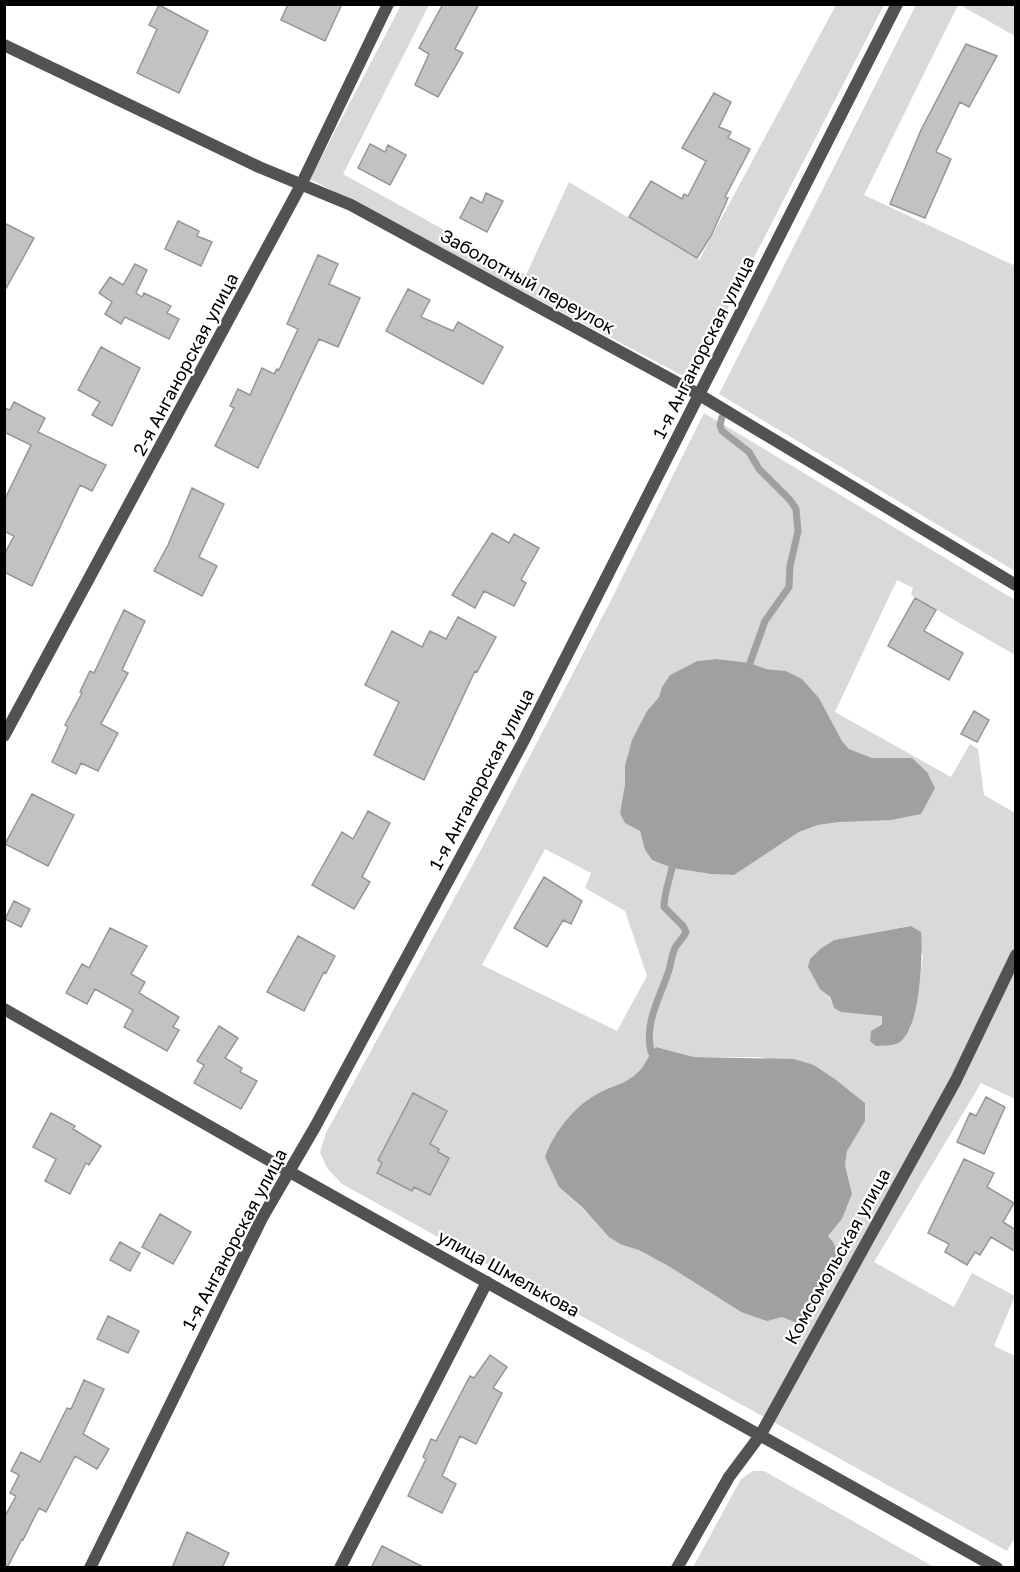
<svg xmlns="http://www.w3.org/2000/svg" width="1020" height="1572" font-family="'Golos Text',sans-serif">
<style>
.green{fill:#d9d9d9;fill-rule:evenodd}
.water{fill:#a0a0a0}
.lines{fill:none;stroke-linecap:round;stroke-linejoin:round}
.stream{stroke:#a0a0a0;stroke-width:7}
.building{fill:#c2c2c2;stroke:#969696;stroke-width:1.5}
.service{stroke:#525252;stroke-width:12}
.minor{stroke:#525252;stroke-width:12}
.labels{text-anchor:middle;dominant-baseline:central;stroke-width:4.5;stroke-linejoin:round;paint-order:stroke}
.street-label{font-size:18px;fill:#000;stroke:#fff}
</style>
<rect width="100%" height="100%" fill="#fff"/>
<path class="green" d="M401 5H429L343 174 526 275 569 182 699 260 836 5H884L691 380 310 179Z
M916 5H958L864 195 1013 265 1015 261V571L719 394Z
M960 5H1015V36Z
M704 413 1015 600V655L911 595 913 588 897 580 835 712 951 777 970 744 978 749 984 795 1015 813V1099L981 1083 874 1262 954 1307 972 1273 1015 1296 994 1346 1015 1356 1016 1536 1007 1551 342 1184 327 1168 320 1152 326 1133 483 846 609 604ZM717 659 750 663 766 669 786 671 802 679 819 698 842 741 849 749 871 758H912L839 822 818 825 799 832 734 875 711 874 672 868 652 860 645 850 640 831 620 813 625 784V766L647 711 659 697 662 687 670 675 697 661ZM545 849 591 873 585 888 625 911 647 976 617 1031 482 965ZM910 926 923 956 917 1001 910 1030 870 1041 871 1031 882 1023V1015L834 1008 810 959 820 949 834 940ZM656 1047 694 1057H759L814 1065 835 1079 865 1103 854 1138 847 1151 845 1165 852 1194 842 1219 828 1236V1281L809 1313 782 1317 741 1312 670 1267 639 1250 622 1245 559 1187 620 1084C630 1079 640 1073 646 1063 650 1057 650 1052 656 1047Z
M753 1471H764L934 1567H693L741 1479Z"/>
<path class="water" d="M717 659 750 663 766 669 786 671 802 679 819 698 842 741 849 749 872 758H912L927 772 935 788 921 814 891 820 839 822 818 825 799 832 734 875 711 874 672 868 652 860 645 850 640 831 625 823 620 813 625 784V766L632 740 647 711 659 697 662 687 670 675 697 661Z
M911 926 921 932C923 956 920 1022 903 1039 897 1047 885 1045 876 1046L870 1041 871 1031 882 1024V1016L841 1012 834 1008 830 997 820 989 808 967 810 959 820 949 834 940Z
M656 1047 694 1057 794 1059 814 1065 835 1079 865 1103V1121L847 1151 845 1165 852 1194 842 1219 828 1236C830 1239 833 1241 834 1244 844 1267 814 1309 797 1323L782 1317 767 1321 741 1312 670 1267 639 1250 622 1245 609 1237 584 1209 559 1187 545 1157C554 1132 575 1105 599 1093 612 1086 627 1083 637 1073 646 1066 648 1054 656 1047Z"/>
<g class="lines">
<path class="stream" d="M722 417 720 425 722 431 749 452 759 469 790 500 796 509 798 531 790 566 789 587 765 621 750 663
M651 1052C644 1022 660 998 669 970 671 963 672 954 675 948 678 942 683 939 686 932L683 926 664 907C664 894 669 881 672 868"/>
</g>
<path class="building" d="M288 4H342L325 41 281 20Z
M443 4H479L455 49 463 53 438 97 415 85 429 54 419 48Z
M159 5 208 31 179 93 137 73 157 29 149 25Z
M966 44 997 56 969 107 960 102 936 152 951 159 925 218 890 204 921 130Z
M714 93 731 102 719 127 731 132 728 138 750 149 725 197 728 198 711 236 697 258 629 217 651 181 682 199 684 194 688 196 706 161 682 148Z
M370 144 385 152 388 145 406 155 390 185 358 168Z
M486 193 503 201 487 232 460 218 471 197 482 203Z
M178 221 199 231 197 236 212 242 201 266 165 249Z
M4 223 34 238 4 292Z
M318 255 338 264 329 284 360 298 338 347 319 339 258 468 215 446 234 408 230 406 238 389 250 395 262 368 274 374 277 369 279 370 298 329 287 324Z
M135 264 147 270 136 293 142 297 144 293 171 306 167 313 179 319 169 339 125 317 121 324 105 314 112 302 99 293 110 277 123 285Z
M408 289 430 300 421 317 453 331 458 322 503 347 483 384 386 331Z
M101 347 140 368 112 426 92 415 100 402 78 390Z
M14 402 45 418 38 432 106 465 92 491 80 485 32 586 4 572V555L14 536 4 531V501L31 445 4 432V408L10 410Z
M192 488 224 504 199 557 217 566 202 596 154 571 168 545Z
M492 533 509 543 514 534 539 548 521 580 526 583 514 606 484 591 475 608 452 595Z
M915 598 936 610 924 631 963 653 949 680 888 646Z
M124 610 145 621 122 670 128 673 101 724 118 733 98 771 81 763 76 774 52 762 68 727 65 725 82 693 80 692 90 671 94 673Z
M458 617 496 637 477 672 475 671 424 780 374 755 399 702 365 685 392 631 422 647 430 631 446 639Z
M974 711 989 720 977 742 961 734Z
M32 794 74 815 48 866 5 844Z
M368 811 390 823 362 877 370 882 354 909 312 885 342 832 353 839Z
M544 877 582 901 571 924 563 920 547 947 514 928Z
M14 901 30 909 21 927 5 919Z
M110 928 147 946 131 974 145 982 139 993 179 1017 173 1027 179 1030 167 1051 124 1027 133 1010 95 989 87 1004 66 993 82 964 89 968Z
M298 936 335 956 326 973 324 972 304 1011 267 992Z
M219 1026 238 1038 225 1058 242 1068 240 1072 257 1081 241 1109 194 1083 204 1065 197 1061Z
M413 1093 447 1111 430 1144 439 1149 438 1152 449 1158 430 1195 414 1187 412 1191 377 1173 382 1163 378 1160Z
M986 1097 1005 1107 984 1154 957 1142 970 1113 976 1116Z
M51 1113 75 1126 73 1129 101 1146 89 1165 86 1163 70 1194 45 1181 56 1159 33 1147Z
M964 1159 994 1173 987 1187 1014 1203 1003 1222 1016 1230V1252L991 1237 980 1255 975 1252 967 1265 945 1252 949 1244 928 1233Z
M160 1214 191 1232 173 1264 142 1247Z
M120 1242 140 1253 130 1271 110 1260Z
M108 1316 139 1331 128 1353 97 1339Z
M490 1355 507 1367 493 1388 502 1393 476 1444 460 1436 442 1476 456 1484 442 1513 408 1496 426 1459 423 1457 431 1439 436 1441 470 1376 474 1378Z
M84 1380 104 1389 83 1434 109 1449 97 1469 75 1456 46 1512 39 1508 23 1540 22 1539 7 1568H4V1518L16 1496 10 1493 19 1475 11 1471 21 1452 40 1462 67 1408 71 1409Z
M187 1532 229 1553 222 1568H172Z
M382 1546 425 1568H371Z"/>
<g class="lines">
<path class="service" d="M340 1568 487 1282"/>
<path class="minor" d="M4 45 259 167 351 205 698 394 1016 585
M4 736 301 185 388 4
M4 1009 288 1171 997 1568
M90 1568 262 1218 315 1127 523 742 897 4
M677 1568 729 1477 761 1434 956 1080 1016 955"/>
</g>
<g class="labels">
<g class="street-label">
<text transform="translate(528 281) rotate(29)">Заболотный переулок</text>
<text transform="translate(703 347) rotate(-63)">1-я Анганорская улица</text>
<text transform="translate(185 364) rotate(-62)">2-я Анганорская улица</text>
<text transform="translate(481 779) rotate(-62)">1-я Анганорская улица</text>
<text transform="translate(234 1239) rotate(-62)">1-я Анганорская улица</text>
<text transform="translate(837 1256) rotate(-61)">Комсомольская улица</text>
<text transform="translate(509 1273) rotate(29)">улица Шмелькова</text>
</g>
</g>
<rect width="1020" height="1572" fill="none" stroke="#000000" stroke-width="12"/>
</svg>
